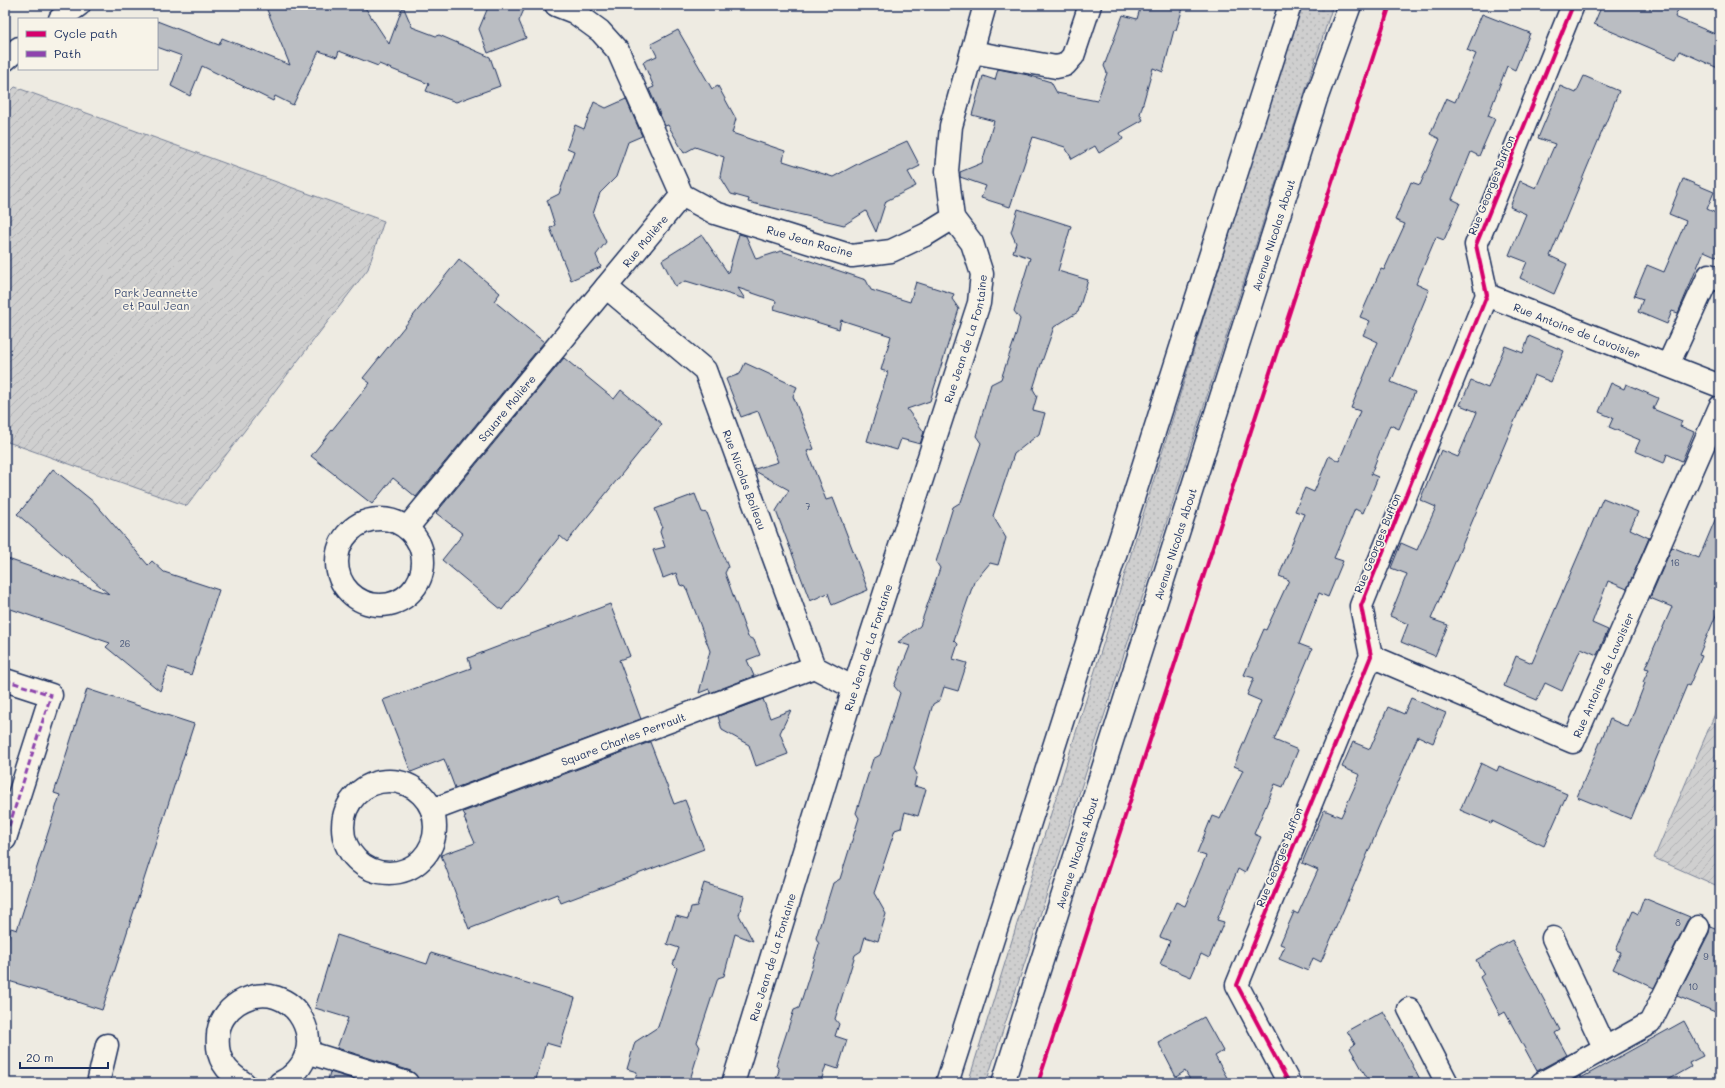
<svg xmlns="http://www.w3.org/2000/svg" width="1725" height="1088" font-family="Mali,sans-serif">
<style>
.grass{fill:url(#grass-dots);stroke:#757f96}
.garden{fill:url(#garden-furrows);stroke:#757f96}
.building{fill:#babdc2;stroke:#1b2f5e}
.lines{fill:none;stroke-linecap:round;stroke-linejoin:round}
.minor-casing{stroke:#1b2f5e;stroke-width:25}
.secondary-casing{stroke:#1b2f5e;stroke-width:25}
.minor{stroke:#f7f3e8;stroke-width:22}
.secondary{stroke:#f7f3e8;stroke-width:22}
.quiet{stroke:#8e44ad;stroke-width:3;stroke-dasharray:6 3;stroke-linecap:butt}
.cycleway-casing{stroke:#f7f3e8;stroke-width:6}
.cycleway{stroke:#d6006c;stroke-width:4}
.labels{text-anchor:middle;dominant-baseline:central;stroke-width:3.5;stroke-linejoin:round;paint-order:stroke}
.number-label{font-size:9px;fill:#435277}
.street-label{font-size:11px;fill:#1b2f5e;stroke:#f7f3e8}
.park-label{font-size:11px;fill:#3f4f75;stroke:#f7f3e8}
</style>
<defs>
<pattern id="grass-dots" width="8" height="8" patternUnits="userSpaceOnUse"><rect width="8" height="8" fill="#cfcfcf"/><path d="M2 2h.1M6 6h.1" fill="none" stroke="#b1b2b4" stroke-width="1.8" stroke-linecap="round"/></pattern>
<pattern id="garden-furrows" width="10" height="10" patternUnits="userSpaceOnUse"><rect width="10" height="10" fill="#cfcfcf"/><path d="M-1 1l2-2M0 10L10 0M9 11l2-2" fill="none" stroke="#b1b2b4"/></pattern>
</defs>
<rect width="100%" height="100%" fill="#eeebe2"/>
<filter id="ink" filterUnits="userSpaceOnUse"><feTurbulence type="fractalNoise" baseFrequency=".025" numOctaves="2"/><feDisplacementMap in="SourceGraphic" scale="8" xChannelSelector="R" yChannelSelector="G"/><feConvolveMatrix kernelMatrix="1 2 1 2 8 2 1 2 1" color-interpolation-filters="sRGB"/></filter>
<g filter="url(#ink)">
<path class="grass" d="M1300 5H1333L986 1083H968Z"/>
<path class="garden" d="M15 87 384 221 368 269 187 506 5 441V97Z
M1720 702V887L1654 858Z"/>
<path class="building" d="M265 5H355L366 9 389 44 403 6 412 27 436 36 439 35 490 57 500 86 456 102 426 91 429 84 379 64 378 66 339 51 337 57 319 51 293 105 275 96 273 101 202 66 190 96 171 86 182 56 157 47V21L219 45 222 38 290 65Z
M489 5H526L519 21 526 38 488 53 479 29Z
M1141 5H1184L1176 30H1174L1163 72 1153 68 1140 114 1143 120 1120 133 1123 139 1099 153 1095 146 1072 159 1065 147 1033 137 1010 207 981 198 986 186 960 177V172L982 163 994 121 972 115 983 76 995 80 998 69 1028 75 1051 82 1057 93 1097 101 1107 73 1104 66 1123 15 1137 19Z
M1602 5H1680L1675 17 1720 36V69L1680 51 1676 59 1594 24Z
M1482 14 1530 33 1515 70 1507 66 1488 116 1495 119 1479 156 1471 152 1452 199 1460 203 1444 240 1436 237 1416 284 1429 290 1391 382 1415 392 1399 429 1390 425 1371 474 1378 477 1363 513 1355 509 1334 558 1343 561 1328 597 1319 593 1299 644 1312 649 1274 740 1298 750 1283 787 1275 784 1254 834 1261 837 1245 873 1238 869 1217 920 1224 922 1209 958 1201 954 1191 977 1160 964 1170 941 1160 937 1176 902 1185 906 1206 856 1197 853 1212 816 1220 819 1243 770 1234 766 1261 701 1247 695 1254 678 1244 675 1264 629 1266 630 1289 580 1279 576 1304 514 1295 511 1305 488 1314 492 1329 456 1339 461 1360 411 1351 408 1378 342 1363 335 1370 321 1360 317 1381 269 1384 270 1405 224 1395 220 1411 182 1420 185 1440 139 1430 134 1446 98 1455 102 1476 54 1467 50Z
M678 30 712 89 718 86 736 119 732 133 785 151 783 161 833 177 863 161 907 141 920 166 908 172 916 186 886 201 876 232 866 211 844 225 748 202 749 199 731 194 720 176 724 157 695 147 684 153 668 125 665 126 649 89 654 87 643 62 657 56 651 44Z
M1584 76 1619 91 1550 256 1567 264 1554 294 1520 278 1527 262 1509 255 1526 214 1510 207 1520 181 1536 188 1555 144 1538 138 1560 86 1576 93Z
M626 99 642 136 628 142 616 177 600 193 593 214 606 242 596 255 601 267 571 280 550 228 555 225 547 200 559 194 574 151 567 148 575 125 584 129 594 102 606 108Z
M1683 179 1714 192 1707 209 1720 215V258L1704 251 1678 313 1672 311 1667 324 1638 312 1643 299 1634 296 1647 265 1664 272 1686 221 1669 214Z
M1018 209 1071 226 1058 271 1088 280 1078 312 1054 327 1039 370 1033 389 1037 396 1033 410 1045 413 1039 434 1014 454 993 516 1006 538 998 565 990 563 974 582 954 640 958 644 953 659 967 663 958 691 944 687 940 700 933 704 914 769 917 774 914 786 926 789 922 803 918 816 905 812 901 828 895 830 874 893 886 914 878 941 865 937 861 951 855 955 835 1019 839 1024 835 1036 847 1040 838 1069 826 1065 822 1078 811 1083H775L779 1070 776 1065 794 1010 799 1008 819 944 816 938 833 883 840 879 859 818 856 813 873 759 880 755 900 693 894 686 910 646 898 642 920 626 940 568 936 562 953 507 961 502 981 443 976 436 991 384 1001 379 1015 338 1020 319 1014 311 1030 258 1013 252 1016 243 1011 232Z
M739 234 746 236 756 259 781 251 866 280 871 290 910 302 916 282 954 294 952 299 959 309 930 401 907 409 924 432 920 444 901 439 897 450 867 441 888 372 881 370 891 336 841 320 839 329 774 309 776 301 738 288 745 299 686 281 675 286 662 260 702 235 728 273Z
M459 259 500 293 494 301 544 342 416 497 393 478 372 504 311 456 370 383 363 378Z
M1529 336 1564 351 1551 382 1534 375 1431 619 1448 625 1435 656 1401 642 1408 624 1390 616 1407 574 1391 568 1401 543 1417 550 1436 507 1420 500 1441 450 1458 457 1477 412 1460 405 1471 381 1488 388 1505 346 1523 353Z
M564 358 614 399 621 390 662 424 567 542 560 536 502 610 442 560 463 534 436 513Z
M745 363 797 387 793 396 814 449 807 451 826 500 833 498 868 590 832 605 828 593 810 601 776 511 789 490 755 471V469L778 462 758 411 741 417 726 379 740 374Z
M1611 383 1624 389 1626 384 1658 398 1653 409 1682 421 1680 426 1694 432 1682 461 1667 454 1664 463 1635 451 1640 440 1609 427 1613 418 1599 412Z
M53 469 95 503 148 565 152 561 164 572 219 590 191 675 168 667 160 691 106 647 110 643 5 607V558L109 594 17 514 23 508Z
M695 494 702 512 707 513 728 567 725 573 748 637 754 640 760 655 747 660 754 676 710 693 709 689 699 693 710 651 686 587 680 585 676 573 663 578 653 550 665 547 660 532 662 526 655 509Z
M1603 498 1638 512 1630 529 1649 538 1627 589 1608 581 1592 623 1608 630 1597 655 1581 648 1562 691 1545 683 1537 700 1504 686 1516 656 1532 663Z
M1720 508V606L1699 655 1702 656 1689 686 1687 685 1631 819 1577 797 1610 719 1628 727 1645 683 1643 682 1649 669 1645 668 1672 607 1650 598 1672 547 1699 558Z
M610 604 630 656 619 660 641 719 455 788 444 759 411 772 383 700 471 668 468 658Z
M87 689 194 724 102 1010 77 1002V1001L5 980V947L11 928 17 930 60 795 54 793Z
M1411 698 1446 713 1433 743 1418 736 1321 962 1313 958 1308 971 1279 959 1285 946 1280 944 1294 912 1298 914 1318 870 1302 863 1324 810 1341 817 1360 775 1342 767 1353 742 1370 749 1388 707 1404 714Z
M763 699 770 718 791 710 780 733 788 754 756 766 749 745 722 730 718 716Z
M650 742 674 804 685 800 704 849 561 903 557 894 469 929 441 855 475 843 464 818 466 817 463 812Z
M1481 763 1497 771 1499 766 1567 794 1544 846 1492 821 1491 823 1460 810Z
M704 883 744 896 739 915 753 941 735 934 724 976 718 978 697 1042 700 1047 689 1083H634L637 1072 627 1069 635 1042 658 1027 677 968 673 964 679 948 667 944 676 916 688 919 691 907 697 906Z
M1644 898 1690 917 1687 921 1654 988 1613 969 1621 952 1616 950 1633 911 1638 914Z
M1710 926 1720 930V1014L1677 996 1709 933Z
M337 935 427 964 431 953 575 998 560 1047 546 1043 535 1083H419L416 1075 411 1071 337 1048 348 1018 315 1008Z
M1512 940 1560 1030 1555 1033 1567 1055 1537 1071 1505 1012 1500 1015 1480 977 1484 974 1476 960Z
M1383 1011 1396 1034 1422 1083H1370L1350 1048 1355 1044 1347 1031Z
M1204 1017 1223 1051 1215 1056 1230 1083H1192L1185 1071 1176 1077 1158 1042Z
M1684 1021 1703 1056 1689 1063 1691 1067 1663 1083H1568L1580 1076 1581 1078Z
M330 1072 365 1083H327Z"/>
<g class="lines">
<defs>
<g id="minor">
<path d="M556 5 574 12 600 31 618 51 682 195 715 213 852 256 891 251 927 234 953 218 947 171 951 126 985 5"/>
<path d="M60 19 79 5"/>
<path d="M972 52 1056 67 1065 65 1073 56 1090 5"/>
<path d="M5 60 19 48"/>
<path id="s1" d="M606 287 705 370 814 667 854 688"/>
<path id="s2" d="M1487 295 1720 386"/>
<path d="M1668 365 1709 275 1720 280"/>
<circle cx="380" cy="562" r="43"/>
<path id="s3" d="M407 528 682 195"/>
<path id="s4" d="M1371 656 1573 742 1720 407"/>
<path d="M5 680 51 695 5 839"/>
<circle cx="389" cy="827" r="46"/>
<path id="s5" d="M432 810 814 667"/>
<path d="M1553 938 1604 1047"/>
<path d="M1409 1009 1447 1083"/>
<path d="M307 1052 407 1083"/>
<path d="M98 1083 107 1045"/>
<path d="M244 1083C225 1071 216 1058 218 1036 218 1023 227 1010 238 1003 293 970 340 1053 280 1083"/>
<path id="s6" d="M733 1083 854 688 979 303 982 274 972 243 953 218"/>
<path d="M1289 1083 1237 985 1371 656 1361 606 1487 295 1476 245 1573 5"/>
<path d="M1542 1083 1650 1023 1698 927"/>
</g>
<g id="secondary">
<path d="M947 1083 1290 5"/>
<path id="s7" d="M1003 1083 1316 99 1350 5"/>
</g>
</defs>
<use href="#minor" class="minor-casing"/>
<use href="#secondary" class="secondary-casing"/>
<use href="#minor" class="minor"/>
<use href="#secondary" class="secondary"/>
<path class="quiet" d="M5 680 51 695 5 839"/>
<defs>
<path id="cycleway" d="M1038 1083 1390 5
M1289 1083 1237 985 1371 656 1361 606 1487 295 1476 245 1573 5"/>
</defs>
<use href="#cycleway" class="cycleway-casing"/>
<use href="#cycleway" class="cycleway"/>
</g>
</g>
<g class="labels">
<g class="number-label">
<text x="808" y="506">7</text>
<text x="1675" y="562">16</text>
<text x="125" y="643">26</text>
<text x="1678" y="922">8</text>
<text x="1706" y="956">9</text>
<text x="1693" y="986">10</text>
</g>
<g class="street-label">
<text transform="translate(1491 185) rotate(-68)">Rue Georges Buffon</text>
<text stroke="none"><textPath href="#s7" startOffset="890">Avenue Nicolas About</textPath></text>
<text stroke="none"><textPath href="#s3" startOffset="373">Rue Molière</textPath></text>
<text transform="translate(810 241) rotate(16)">Rue Jean Racine</text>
<text stroke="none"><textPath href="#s2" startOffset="97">Rue Antoine de Lavoisier</textPath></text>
<text stroke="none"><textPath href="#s6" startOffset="780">Rue Jean de La Fontaine</textPath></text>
<text stroke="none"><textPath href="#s3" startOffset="156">Square Molière</textPath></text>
<text stroke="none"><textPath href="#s1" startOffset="246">Rue Nicolas Boileau</textPath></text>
<text transform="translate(1377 543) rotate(-68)">Rue Georges Buffon</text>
<text stroke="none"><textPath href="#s7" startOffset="566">Avenue Nicolas About</textPath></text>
<text stroke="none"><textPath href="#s6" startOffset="456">Rue Jean de La Fontaine</textPath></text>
<text stroke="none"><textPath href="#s4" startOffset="293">Rue Antoine de Lavoisier</textPath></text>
<text stroke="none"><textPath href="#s5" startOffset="204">Square Charles Perrault</textPath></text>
<text stroke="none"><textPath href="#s7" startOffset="242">Avenue Nicolas About</textPath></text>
<text transform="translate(1279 857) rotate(-68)">Rue Georges Buffon</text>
<text stroke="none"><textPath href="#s6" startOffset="132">Rue Jean de La Fontaine</textPath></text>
</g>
<g class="park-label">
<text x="156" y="292">Park Jeannette<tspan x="156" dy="13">et Paul Jean</tspan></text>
</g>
</g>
<rect width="1725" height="1088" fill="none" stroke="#f7f3e8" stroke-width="20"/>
<rect x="10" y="10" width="1705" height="1068" fill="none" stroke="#1b2f5e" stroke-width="1.5" filter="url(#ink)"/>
<rect x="18" y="18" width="140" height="52" fill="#f7f3e8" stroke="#9fa5b1"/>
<rect x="26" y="31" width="20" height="6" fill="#d6006c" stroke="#9fa5b1"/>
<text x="54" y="38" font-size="12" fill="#1b2f5e">Cycle path</text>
<rect x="26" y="51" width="20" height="6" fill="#8e44ad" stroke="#9fa5b1"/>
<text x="54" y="58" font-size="12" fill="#1b2f5e">Path</text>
<path d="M20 1062v6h88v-6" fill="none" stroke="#1b2f5e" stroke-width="2"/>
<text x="26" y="1062" font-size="12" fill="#1b2f5e" stroke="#f7f3e8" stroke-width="3" paint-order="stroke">20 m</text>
</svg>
